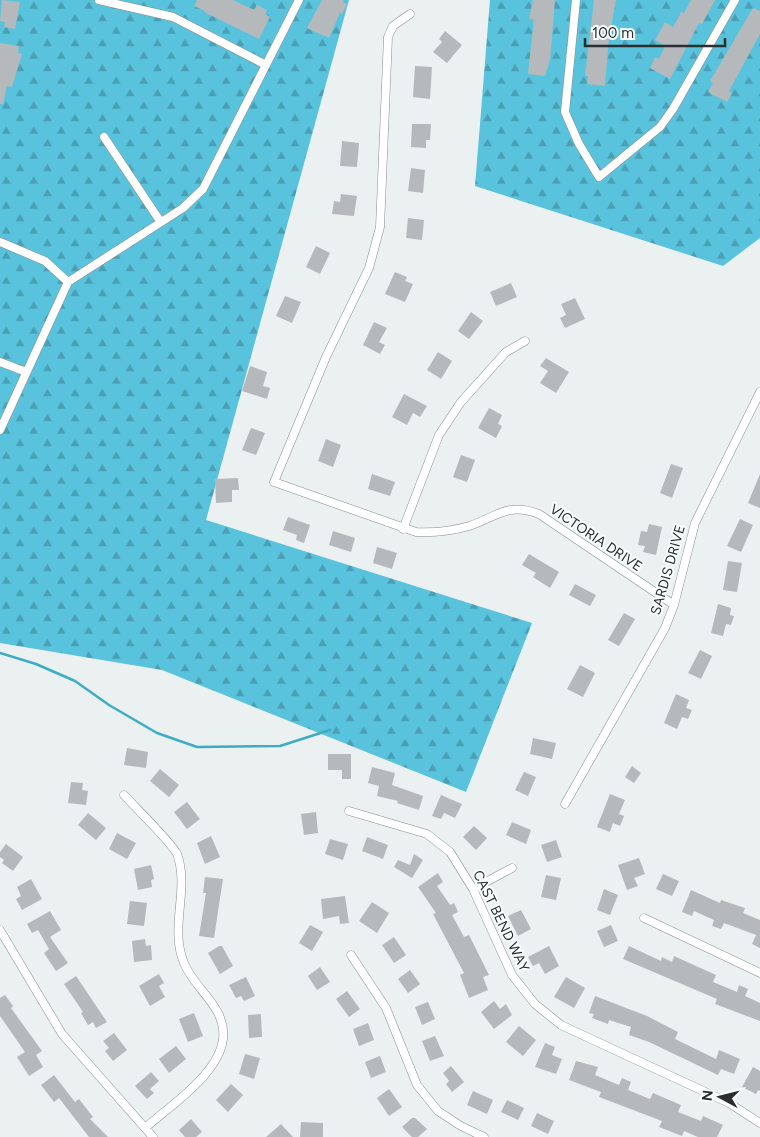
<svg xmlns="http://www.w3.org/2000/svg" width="760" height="1137" font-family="Figtree,sans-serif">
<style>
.forest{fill:url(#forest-firs)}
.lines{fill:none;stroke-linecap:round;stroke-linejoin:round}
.stream{stroke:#3eacc5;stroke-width:2.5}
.building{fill:#b5b9bb}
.street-casing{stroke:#888d8e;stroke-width:9}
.street{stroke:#fff;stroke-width:8}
.labels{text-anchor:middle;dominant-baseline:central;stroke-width:4;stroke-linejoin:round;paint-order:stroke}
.street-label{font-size:14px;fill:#2c2e2e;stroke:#f8fdfe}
</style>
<defs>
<pattern id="forest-firs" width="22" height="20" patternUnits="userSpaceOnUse" patternTransform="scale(1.25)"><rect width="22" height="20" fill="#59c3dd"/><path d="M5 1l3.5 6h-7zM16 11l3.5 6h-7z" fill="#4a9fb4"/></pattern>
</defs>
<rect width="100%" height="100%" fill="#ebf0f1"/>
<path class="forest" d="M0 0H349L206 520 532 623 466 792 162 670 0 643Z
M490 0H760V238L723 266 475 186Z"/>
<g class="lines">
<path class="stream" d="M0 653 36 664 75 681 109 705 157 733 197 747 280 746 330 730"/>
</g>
<path class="building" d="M2 0 20 2 15 29 4 27 5 22 0 21Z
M197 0H233L254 10 257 5 267 10 265 14 270 17 259 39 204 12 205 11 194 6Z
M322 0H344L343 2 347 4 342 14 340 13 329 38 307 28Z
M533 0H555L550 60 545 76 528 74 534 19H529Z
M594 0H616L609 38 605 86 587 84 588 76H585Z
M691 0H715L702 24 699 23 670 79 650 68 655 57 659 59 665 46 655 40 665 22 673 27 681 12 684 13Z
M753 8 760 11V34L729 91 732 93 727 102 708 92 713 83 710 81Z
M445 31 462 45 447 63 433 52 442 42 439 39Z
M0 43 19 46 18 53 22 54 12 87 7 86 3 104H0Z
M415 66 432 67 430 99 413 97Z
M412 124H431L430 140H426V148L411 147Z
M342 141 359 143 357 167 340 166Z
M411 168 425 170 423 193 408 191Z
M341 194 357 196 354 216 332 214 334 201 340 202Z
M408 218 424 220 422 240 406 238Z
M316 246 330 253 320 274 306 267Z
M395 272 407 277 405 281 413 284 405 302 385 294Z
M511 283 517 297 496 306 490 292Z
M285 296 301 302 292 323 276 316Z
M575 298 585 319 565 328 560 318 566 315 561 304Z
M471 312 483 321 469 339 458 331Z
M374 322 387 328 379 342 385 345 380 354 363 345Z
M438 352 452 361 441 379 427 370Z
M546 358 569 372 556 393 540 383 548 371 540 366Z
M250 366 267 372 263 386 270 388 267 399 242 391Z
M404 394 427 406 420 417 413 413 407 425 392 417Z
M489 408 502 415 498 424 502 426 496 438 478 428Z
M251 428 265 433 256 455 242 450Z
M326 439 341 445 333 467 318 461Z
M461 455 475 460 467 482 453 477Z
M671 464 683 468 672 498 660 493Z
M372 474 395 482 390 496 368 489Z
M760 474V508L748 503Z
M238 478 239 490H232V502L216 503 215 479Z
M288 517 310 525 304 543 296 540 297 535 283 530Z
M740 519 753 525 741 552 727 546Z
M649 524 662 527 656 555 643 552 645 546 638 545 641 531 647 532Z
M333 531 355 538 351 552 329 545Z
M377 547 397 553 392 569 373 563Z
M529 554 559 572 550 588 533 577 536 573 522 565Z
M728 561 742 563 737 592 723 590Z
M575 584 596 595 590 606 569 595Z
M718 604 731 608 730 615 734 616 731 625 726 624 723 636 711 633Z
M624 613 635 619 619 646 608 640Z
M700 650 712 656 701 679 688 673Z
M580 665 595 673 583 697 567 689Z
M676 694 689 700 686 708 692 710 688 719 682 717 677 729 664 723Z
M533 738 556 743 552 759 530 754Z
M127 748 148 752 146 768 124 765Z
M328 754H351V779H342V770H328Z
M632 766 641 773 634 783 625 777Z
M372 767 395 773 392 785 423 796 419 810 397 803 398 801 377 796 379 786 368 783Z
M160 769 179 785 169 797 150 781Z
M524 772 536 777 528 796 515 790Z
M71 782 83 783 82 790 88 791 86 805 68 803Z
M610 794 625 800 619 814 624 816 620 826 613 823 610 832 597 827Z
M441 795 462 804 455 818 444 813 441 819 432 816Z
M187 802 200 819 187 829 174 812Z
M316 812 318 833 304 835 301 814Z
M88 813 106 828 96 840 78 825Z
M512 822 531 830 526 844 506 835Z
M474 826 487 838 476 850 463 837Z
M117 833 136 843 127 859 109 849Z
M211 836 220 857 205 864 197 843Z
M367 837 388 845 383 859 362 851Z
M330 839 348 844 343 860 325 854Z
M556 840 562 857 547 862 541 845Z
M6 844 23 857 13 871 2 863 4 860 0 857V852Z
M414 854 423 860 412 878 394 867 398 860 410 865Z
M639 858 645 874 634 878 638 886 627 890 618 865Z
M151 865 154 879 151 880 152 887 138 890 134 869Z
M438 873 443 882 437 886 450 905 454 903 458 912 452 915 464 937 469 935 489 975 483 977 488 990 469 998 460 975 464 973 433 914 436 913 418 887Z
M663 874 679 881 672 896 656 889Z
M546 875 561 878 556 900 541 897Z
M205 877 223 879 214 938 199 936 206 893H203Z
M31 879 42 899 22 910 16 899 21 896 17 887Z
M604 889 618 895 610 915 597 910Z
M691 890 720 903 721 900 745 908 743 913 760 920V948L752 944 756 935 724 923 721 929 712 926 714 920 694 911 692 916 682 912Z
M345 896 349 923 340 924 339 916 323 919 321 899Z
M130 901 147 903 144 926 127 924Z
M372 902 389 913 377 933 359 921Z
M521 910 531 929 518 936 508 916Z
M50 911 61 930 50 937 68 963 56 971 44 953 49 949 38 930 32 933 27 924Z
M310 925 323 932 312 951 299 943Z
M611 925 618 941 604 947 597 931Z
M394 937 406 955 394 963 382 945Z
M145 939 146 946 151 945 152 960 134 962 132 941Z
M219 946H222L233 966 220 974 208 953Z
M549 946 559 966 545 974 539 963 533 966 528 957Z
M629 946 661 961 662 957 672 962 674 956 716 975 713 982 737 992 739 985 748 989 745 996 760 1003V1021L715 1004 717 999 623 959Z
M320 967 330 982 317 990 308 976Z
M410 970 420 984 408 993 398 979Z
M159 974 164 983 159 986 165 997 150 1006 139 986Z
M76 976 107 1022 96 1028 93 1022 88 1025 81 1013 83 1012 64 984Z
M246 977 255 996 244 1001 241 996 236 998 229 985Z
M566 977 585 988 574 1008 554 997Z
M347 991 360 1009 349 1017 336 999Z
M5 995 13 1006 11 1008 42 1051 36 1055 43 1067 29 1076 17 1057 25 1052 0 1016V998Z
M595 996 647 1016 678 1032 675 1039 716 1059 719 1050 740 1059 734 1074 721 1069 718 1075 649 1042 629 1035 631 1027 609 1020 608 1024 592 1018 594 1014 589 1013Z
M494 1001 500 1009 506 1004 512 1015 494 1029 481 1012Z
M428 1002 435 1019 422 1025 415 1007Z
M194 1013 203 1036 188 1042 179 1019Z
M261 1014 262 1037 249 1038 248 1015Z
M368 1023 374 1040 359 1046 353 1029Z
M519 1026 536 1040 523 1056 506 1042Z
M114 1033 127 1050 113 1061 105 1051 109 1048 103 1041Z
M435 1036 444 1056 430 1061 422 1041Z
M545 1043 555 1047 552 1055 562 1059 556 1074 535 1067Z
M176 1046 186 1059 169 1073 159 1059Z
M245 1054 260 1058 254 1079 239 1074Z
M380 1056 386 1072 371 1078 365 1062Z
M576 1061 598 1067 595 1075 619 1085 622 1078 631 1082 628 1090 650 1099 653 1093 681 1105 678 1112 701 1121 703 1116 723 1125 717 1137H698L684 1131 682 1136 659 1127 662 1121 599 1097 601 1092 569 1080Z
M451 1066 464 1082 452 1092 446 1084 449 1081 443 1073Z
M753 1067 760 1071V1091L758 1090 756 1094 742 1087Z
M151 1072 159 1081 150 1089 154 1093 147 1099 135 1086Z
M54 1075 75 1102 79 1099 93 1117 90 1119 108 1137H89L59 1098 54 1102 41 1085Z
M231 1084 243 1095 228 1112 216 1100Z
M389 1089 402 1107 389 1116 377 1098Z
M473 1091 493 1100 487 1114 467 1105Z
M507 1100 524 1108 518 1120 501 1112Z
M537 1113 554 1121 548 1134 531 1126Z
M412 1118H415L427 1129 418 1137H412L402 1127Z
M191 1119 202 1132 196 1137H185L179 1130Z
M301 1122 323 1123V1137H300Z
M281 1124 293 1137H266Z"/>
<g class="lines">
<defs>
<path id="street" d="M99 0 173 17 264 64
M576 0 565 112 579 144 599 177 660 127 673 109 735 0
M410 14 393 26 388 37 380 227 372 257 369 268 326 357 274 482 416 532C435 533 452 531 469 526 497 517 506 502 539 514L674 605
M104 137 160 221
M0 242 45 261 68 282
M0 362 26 372
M0 430 68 282 183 208 203 189 299 0
M403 529 439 435 461 402 506 352 525 341
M124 795C134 806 172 843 177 854 190 889 169 927 184 963 194 989 227 1007 223 1039 219 1074 170 1106 145 1128
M565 804 665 628 674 605 695 523 760 392
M349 811 427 834 450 852 473 889 512 975 535 1004 561 1025 729 1103 760 1123
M473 889 512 868
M644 918 760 973
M0 930 62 1034 153 1137
M351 955 386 1008 417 1085 438 1111 461 1126 484 1137"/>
</defs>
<use href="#street" class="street-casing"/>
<use href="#street" class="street"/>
</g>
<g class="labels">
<g class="street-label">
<text transform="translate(596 538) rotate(34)">VICTORIA DRIVE</text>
<text transform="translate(668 570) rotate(-74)">SARDIS DRIVE</text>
<text transform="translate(501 921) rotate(64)">CAST BEND WAY</text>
</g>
</g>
<g transform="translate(720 1097) rotate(277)" stroke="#f8fdfe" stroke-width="4" paint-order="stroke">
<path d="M0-4L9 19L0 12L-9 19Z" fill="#2c2e2e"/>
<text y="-8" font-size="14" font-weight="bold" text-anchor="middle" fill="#2c2e2e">N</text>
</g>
<path d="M585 38v8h140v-8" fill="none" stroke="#2c2e2e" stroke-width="2.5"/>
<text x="592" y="38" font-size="15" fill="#2c2e2e" stroke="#f8fdfe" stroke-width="4" paint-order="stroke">100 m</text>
</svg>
